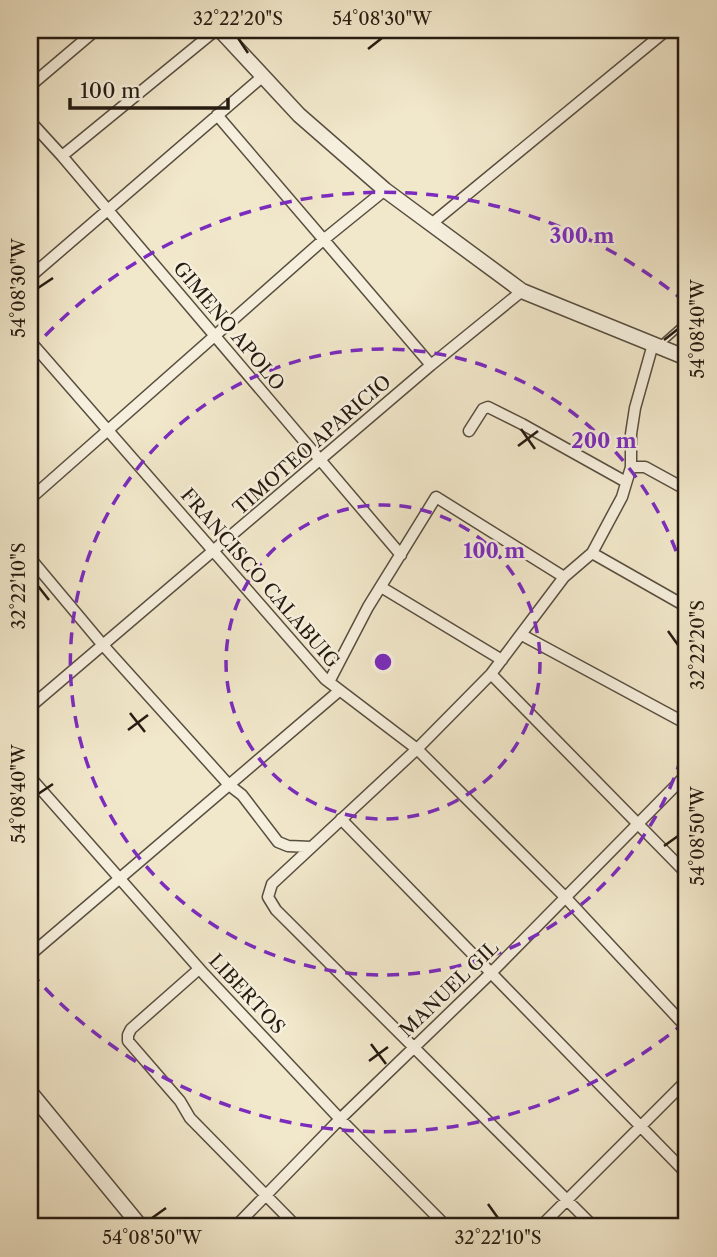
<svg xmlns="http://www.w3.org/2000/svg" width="717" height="1257" font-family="'Libre Caslon Text',serif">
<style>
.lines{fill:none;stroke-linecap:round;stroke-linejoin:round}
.service-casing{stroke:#584e3f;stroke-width:8}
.minor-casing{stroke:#584e3f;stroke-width:13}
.tertiary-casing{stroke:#584e3f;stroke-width:17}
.service{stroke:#f6efdd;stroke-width:5}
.minor{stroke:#f6efdd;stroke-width:10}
.tertiary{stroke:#f6efdd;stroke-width:14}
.ticks{fill:none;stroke:#251b11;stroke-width:2.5}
.ring{fill:none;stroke:#7b2cbf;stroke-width:3.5;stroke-dasharray:12 9}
.labels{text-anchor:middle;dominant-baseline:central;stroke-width:5;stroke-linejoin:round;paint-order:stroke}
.street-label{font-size:19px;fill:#251b11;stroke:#f6efdd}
.centre{fill:#7b2cbf;stroke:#f6efdd;stroke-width:3.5}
.ring-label{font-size:21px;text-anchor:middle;font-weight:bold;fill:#7b2cbf;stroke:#f6efdd;stroke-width:5;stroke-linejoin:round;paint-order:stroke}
.neatline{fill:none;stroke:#251b11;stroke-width:2.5}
.ticks-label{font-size:18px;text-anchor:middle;fill:#251b11}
</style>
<rect width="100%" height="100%" fill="#f1e7ca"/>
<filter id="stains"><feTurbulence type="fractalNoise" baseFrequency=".00286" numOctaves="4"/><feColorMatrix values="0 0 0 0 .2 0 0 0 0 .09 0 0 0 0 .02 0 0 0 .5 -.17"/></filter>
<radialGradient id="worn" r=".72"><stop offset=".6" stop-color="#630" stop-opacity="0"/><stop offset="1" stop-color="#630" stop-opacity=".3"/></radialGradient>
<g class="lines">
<defs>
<path id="service" d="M661 344 687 321"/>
<path id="minor" d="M30 86 96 30
M217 115 431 365
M30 121 62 156 401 555
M62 156 216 30
M430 225 667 30
M30 277 262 77
M30 341 325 679 417 749 566 898 687 1028
M469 431 483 409 488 407 522 424 626 482
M631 467H645L687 490
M30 499 322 241 385 190
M592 553 687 607
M30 558 102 644 229 785 242 795 278 842 288 846 311 847
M381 587 502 660
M522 635 687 724
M491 674 687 874
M329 682 368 607 436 497 564 577
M30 707 431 365 522 291
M30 777 204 974 340 1119 447 1227
M341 819 687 1174
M30 955 339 691
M199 969 131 1029 128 1035V1041L180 1101 190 1118 297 1227
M235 1227 340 1119 491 973 687 774
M540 1227 687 1080
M594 1227 276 910 268 897 272 884 417 749 491 674 564 577 592 553 622 497 631 467V434L635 408 653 344"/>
<path id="tertiary" d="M220 30 299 115 385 190 522 291 687 358
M30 1092 141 1227"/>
</defs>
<use href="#service" class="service-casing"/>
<use href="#minor" class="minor-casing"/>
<use href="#tertiary" class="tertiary-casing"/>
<use href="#service" class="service"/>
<use href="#minor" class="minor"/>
<use href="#tertiary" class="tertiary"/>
</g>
<path class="ticks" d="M238 38 248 53M368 49 382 38M38 288 53 278M664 340 678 329M521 429 535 449M518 446 538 431M38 586 49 600M668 631 678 645M130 713 145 732M128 730 148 715M38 794 53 784M664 846 678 836M371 1044 386 1064M369 1061 388 1047M488 1204 498 1218M152 1218 166 1208"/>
<g class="ring">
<circle cx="383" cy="662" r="157"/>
<path d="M687 738A313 313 0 1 1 687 586"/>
<path d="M685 1022A470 470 0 0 1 31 973M31 351A470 470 0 0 1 685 302"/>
</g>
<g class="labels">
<g class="street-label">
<text transform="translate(229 326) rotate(50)">GIMENO APOLO</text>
<text transform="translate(312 445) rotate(-41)">TIMOTEO APARICIO</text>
<text transform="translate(260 578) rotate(49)">FRANCISCO CALABUIG</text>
<text transform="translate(449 989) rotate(-44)">MANUEL GIL</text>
<text transform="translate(247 994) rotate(47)">LIBERTOS</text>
</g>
</g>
<circle cx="383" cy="662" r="10" class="centre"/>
<g class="ring-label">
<text x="582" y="243">300 m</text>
<text x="604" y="448">200 m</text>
<text x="494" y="558">100 m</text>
</g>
<rect width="717" height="1257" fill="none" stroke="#f1e7ca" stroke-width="77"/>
<path d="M70 98v10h158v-10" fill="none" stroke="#251b11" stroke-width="3.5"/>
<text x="80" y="98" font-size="21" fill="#251b11" stroke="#f6efdd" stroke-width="5" paint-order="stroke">100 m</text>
<rect x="38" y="38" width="640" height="1180" class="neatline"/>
<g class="ticks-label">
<text x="238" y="25">32°22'20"S</text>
<text x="382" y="25">54°08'30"W</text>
<text transform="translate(19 288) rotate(-90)" y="6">54°08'30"W</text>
<text transform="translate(698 329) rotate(-90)" y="6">54°08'40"W</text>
<text transform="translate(19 586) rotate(-90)" y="6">32°22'10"S</text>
<text transform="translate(698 645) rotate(-90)" y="6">32°22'20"S</text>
<text transform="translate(19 794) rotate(-90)" y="6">54°08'40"W</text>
<text transform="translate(698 836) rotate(-90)" y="6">54°08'50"W</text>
<text x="152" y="1244">54°08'50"W</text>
<text x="498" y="1244">32°22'10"S</text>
</g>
<rect width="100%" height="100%" filter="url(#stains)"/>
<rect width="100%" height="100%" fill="url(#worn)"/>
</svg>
